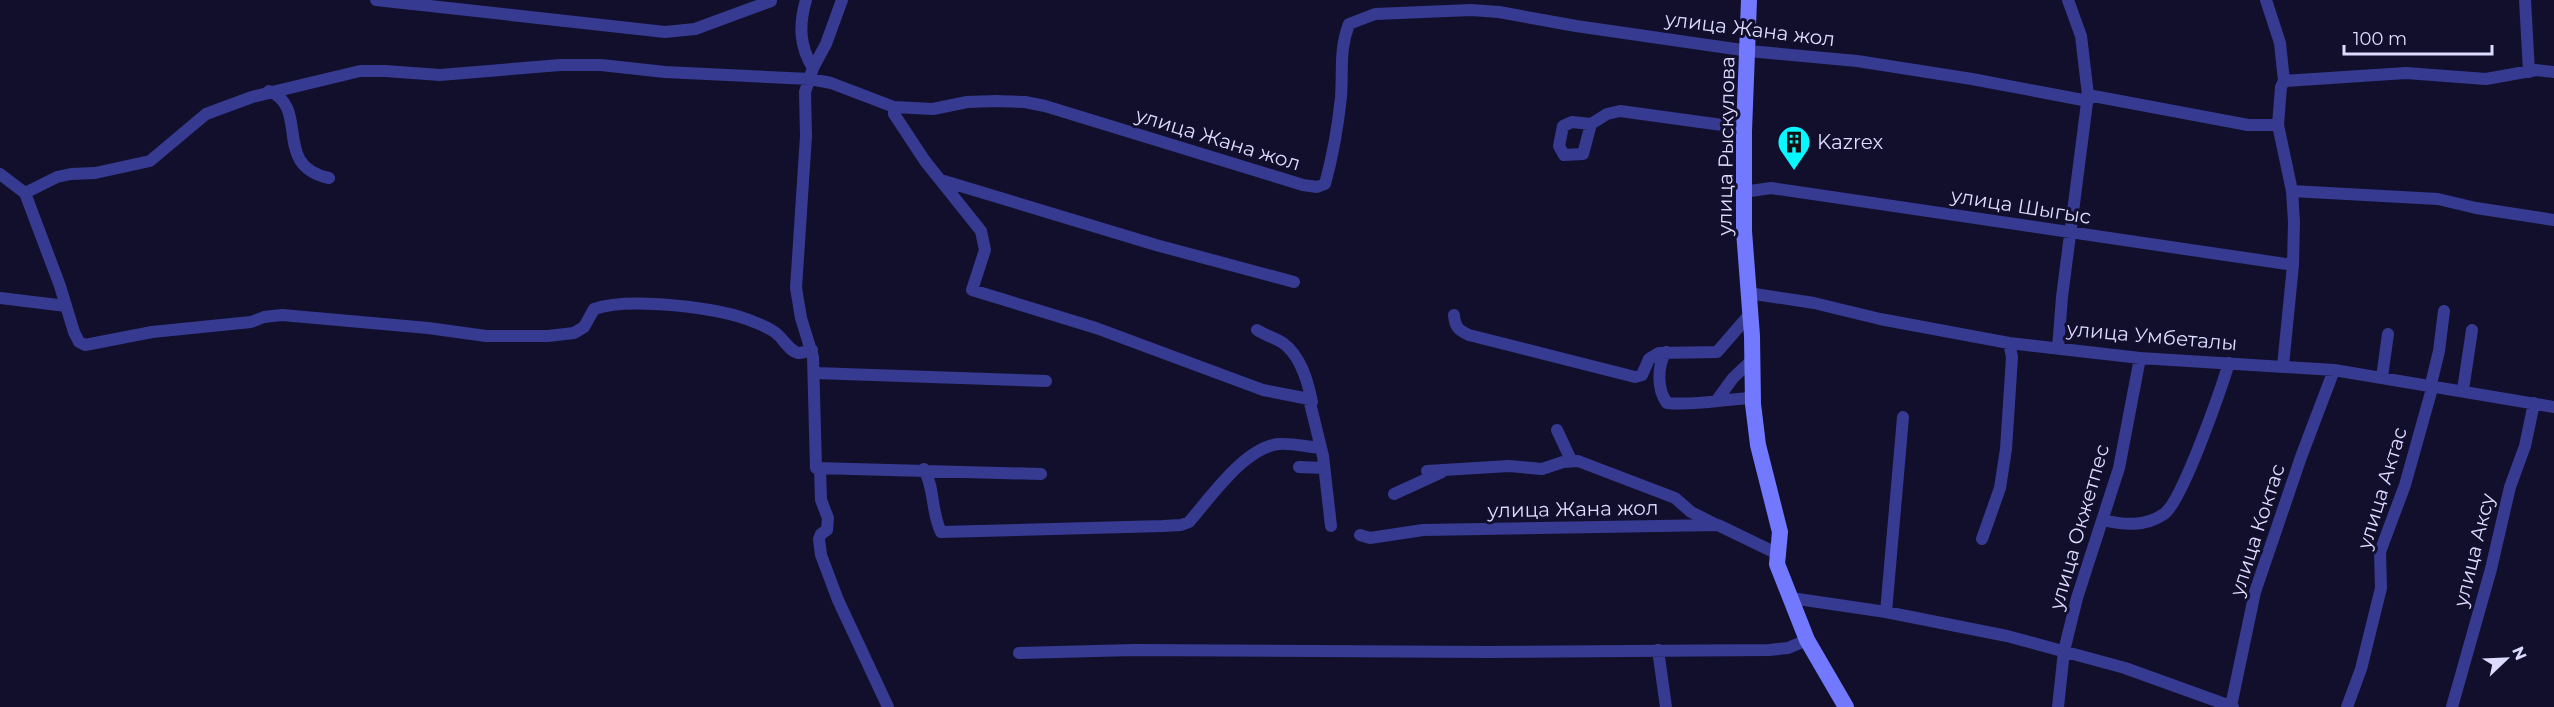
<svg xmlns="http://www.w3.org/2000/svg" width="2554" height="707" font-family="Montserrat,sans-serif">
<style>
.lines{fill:none;stroke-linecap:round;stroke-linejoin:round}
.street{stroke:#363a90;stroke-width:12}
.secondary{stroke:#7279ff;stroke-width:16}
.labels{text-anchor:middle;dominant-baseline:central;stroke-width:6;stroke-linejoin:round;paint-order:stroke}
.street-label{font-size:20px;fill:#dddbff;stroke:#120f2d}
.poi-label{font-size:20px;fill:#dddbff;stroke:#120f2d;text-anchor:start}
</style>
<rect width="100%" height="100%" fill="#120f2d"/>
<g class="lines">
<path class="street" d="M376 0 665 32 695 29 771 1
M806 0C799 24 799 46 813 68
M842 0 826 44 813 68 805 92 806 136 796 288 801 318 813 357 816 468 1041 474
M2266 0 2280 43 2284 81 2281 87 2278 125 2292 191 2294 222 2293 265 2283 366
M2525 0 2529 72
M2284 81 2406 73 2486 79 2536 70 2554 72
M269 91C311 108 271 166 329 178
M2088 95 2248 125H2278
M1591 124 1572 122 1563 126 1559 146 1564 155 1583 154 1591 124 1607 114 1620 111 1744 128
M0 174 25 193 60 286 74 332 79 342 85 345 152 332 251 322 264 317 282 315 428 328 486 336H548L574 333 584 327 594 309C628 297 721 307 754 322 762 325 772 329 778 335 784 340 790 352 799 353 803 353 808 351 812 350
M944 181 1156 245 1294 282
M2292 191 2438 199 2476 208 2554 220
M1743 192 1771 188 2293 265
M25 193 57 177 71 174 95 173 150 161 206 114 252 97 360 71H385L440 75 560 65H601L665 72 810 79 831 83 894 107
M1748 293 1814 303 1880 319 2009 343 2140 358 2334 370 2554 407
M0 298 66 306
M1454 315C1455 327 1458 330 1469 335L1635 377 1642 375 1649 359 1659 353 1717 352 1750 314
M1257 330C1265 335 1275 338 1283 343 1301 356 1308 382 1312 402
M2058 348 2062 297 2088 95 2081 36 2068 0
M1666 352C1657 366 1657 390 1667 403 1696 406 1723 399 1752 398
M815 373 1046 381
M2382 377 2388 334
M2431 384 2439 351 2444 311
M2463 390 2472 330
M1717 400 1733 378 1751 361
M1557 430 1571 460
M1299 467 1324 468
M820 468 821 500 828 518 827 530 821 534 819 539 821 555 838 600 888 707
M924 469C935 489 931 512 941 532L1163 526 1181 525 1189 522C1211 497 1245 447 1279 444 1293 443 1307 447 1321 448
M1427 471 1509 466 1542 469 1563 462 1578 461 1675 498 1691 512 1717 525
M1394 494 1442 472
M2102 520C2124 525 2145 527 2164 514 2182 502 2221 389 2229 363
M1331 526 1323 456 1309 399 1263 390 1096 328 972 290 985 250 981 231 925 161 894 114V107L933 109 967 102 996 101 1025 102 1045 106 1303 185 1317 187 1325 184C1333 155 1338 126 1341 97 1343 70 1339 50 1349 24L1375 14 1471 10 1499 12 1576 26 1749 51 1857 61 1972 79 2088 101
M1360 535 1370 538 1423 530 1718 525 1780 555
M1982 539 2000 488 2006 449 2012 357 2009 343
M1791 598 1886 612 2007 636 2125 668 2233 707
M1886 612 1903 417
M1658 650 1666 707
M1019 653 1133 650 1489 652 1769 650 1788 648 1807 640
M2231 706 2255 592 2301 457 2334 370
M2058 707 2064 651 2077 598 2119 468 2140 358
M2347 707 2361 669 2381 588 2380 552 2405 485 2433 385
M2452 707 2491 569 2510 487 2525 446 2534 403"/>
<path class="secondary" d="M1749 0 1744 131V231L1752 336 1753 404 1758 445 1780 532 1777 564 1807 640 1846 707"/>
</g>
<defs>
<symbol id="building-pin" viewBox="-11 -11 22 30"><path d="M0 17L-7.5 6A9.5 9.5 0 1 1 7.5 6Z" fill="#07f9ff" stroke="#120f2d"/><path d="M-4-6H4V6H1V3H-1V6H-4ZM-2.5-4.3h1.7v1.8h-1.7ZM.8-4.3h1.7v1.8H.8ZM-2.5-1h1.7V.8h-1.7ZM.8-1h1.7V.8H.8Z" fill="#111"/></symbol>
</defs>
<g fill-rule="evenodd">
<use href="#building-pin" x="1775" y="123" width="38" height="52"/>
</g>
<g class="labels">
<g class="street-label">
<text transform="translate(1750 29) rotate(7)">улица Жана жол</text>
<text transform="translate(1218 139) rotate(17)">улица Жана жол</text>
<text transform="translate(1726 146) rotate(-89)">улица Рыскулова</text>
<text transform="translate(2021 206) rotate(9)">улица Шыгыс</text>
<text transform="translate(2152 336) rotate(5)">улица Умбеталы</text>
<text transform="translate(2382 488) rotate(-73)">улица Актас</text>
<text transform="translate(1573 509) rotate(-1)">улица Жана жол</text>
<text transform="translate(2079 527) rotate(-74)">улица Окжетпес</text>
<text transform="translate(2257 530) rotate(-72)">улица Коктас</text>
<text transform="translate(2474 550) rotate(-76)">улица Аксу</text>
</g>
<g class="poi-label">
<text x="1817" y="142">Kazrex</text>
</g>
</g>
<g transform="translate(2506 659) rotate(67)" stroke="#120f2d" stroke-width="4.5" paint-order="stroke">
<path d="M0-4.5L10 22L0 15L-10 22Z" fill="#dddbff"/>
<text y="-9" font-size="16" font-weight="bold" text-anchor="middle" fill="#dddbff">N</text>
</g>
<path d="M2344 45v9h148v-9" fill="none" stroke="#dddbff" stroke-width="3"/>
<text x="2353" y="45" font-size="18" fill="#dddbff" stroke="#120f2d" stroke-width="4.5" paint-order="stroke">100 m</text>
</svg>
